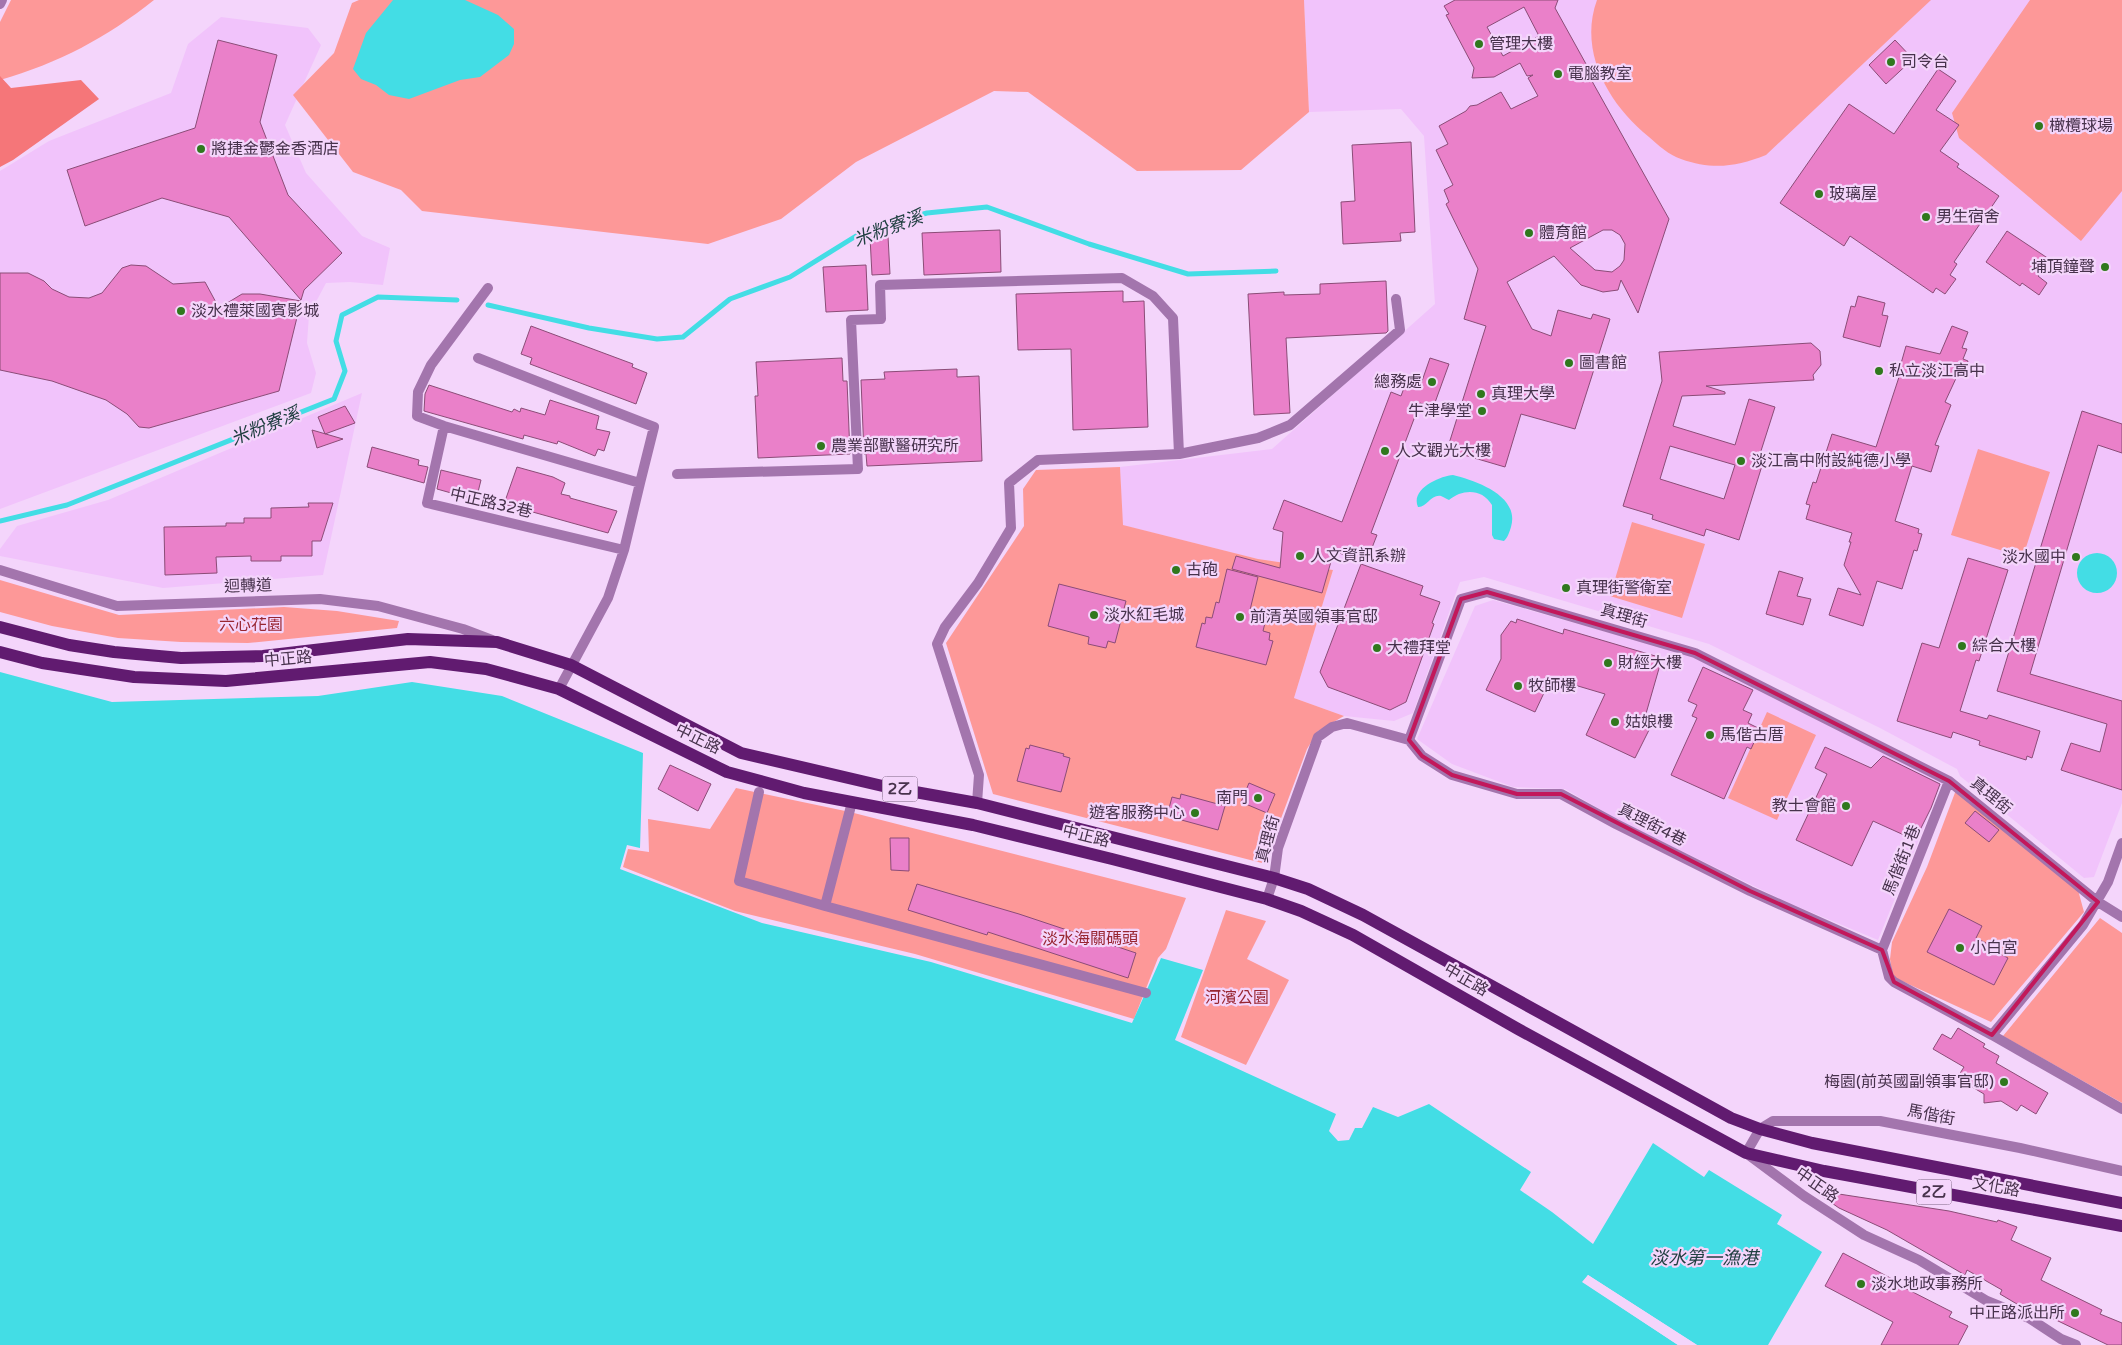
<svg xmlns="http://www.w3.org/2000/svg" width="2122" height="1345" font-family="'Varela Round','Noto Sans TC',sans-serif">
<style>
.built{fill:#f1c3fb}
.green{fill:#fd9898}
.forest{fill:#f57679}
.water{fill:#43dde5}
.pier{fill:#f4d5fb}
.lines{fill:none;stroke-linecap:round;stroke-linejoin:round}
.stream{stroke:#43dde5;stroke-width:5}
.building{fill:#ea80c9;stroke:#8b4c77;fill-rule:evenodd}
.pedestrian{stroke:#a375ad;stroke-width:10}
.minor{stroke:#a375ad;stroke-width:10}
.primary{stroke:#611b70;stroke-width:12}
.marked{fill:none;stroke:#c2185b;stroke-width:4;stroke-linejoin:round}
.poi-dot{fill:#30781d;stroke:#f4d5fb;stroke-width:2}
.labels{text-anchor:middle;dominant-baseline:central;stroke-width:4.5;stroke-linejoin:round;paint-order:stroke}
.shield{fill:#f4d5fb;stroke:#7b6380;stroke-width:1}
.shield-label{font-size:15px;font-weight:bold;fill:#47324c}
.poi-label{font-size:16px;fill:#47324c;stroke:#f4d5fb;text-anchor:start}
.street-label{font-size:16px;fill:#47324c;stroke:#f4d5fb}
.park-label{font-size:16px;fill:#982632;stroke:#f4d5fb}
.water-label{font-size:18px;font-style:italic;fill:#203f41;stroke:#f4d5fb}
</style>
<rect width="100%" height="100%" fill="#f4d5fb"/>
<path class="built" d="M1304 0H2122V803L2094 877 2084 878 1960 776 1957 769 1880 728 1709 644 1484 577 1460 582 1413 713 1394 721 1344 716 1294 698 1333 570 1258 559 1122 525 1120 467 1272 449 1435 304 1424 136 1401 109 1309 112Z
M221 17 308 28 321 45 285 125 306 173 362 236 390 248 383 285 350 282 326 283 309 315 307 343 316 373 311 393 0 509V171L49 141 171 93 188 44Z
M362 393 323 575 163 588 0 556V549L17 526 108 500Z
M1493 600 1692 656 1944 778 1878 940 1789 903 1622 822 1565 789 1513 787 1452 764 1417 739 1475 606Z"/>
<path class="green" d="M11 0H154C106 38 59 63 0 80V22Z
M359 0H1304L1309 112 1241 170 1137 171 1028 92 994 91 856 162 781 219 708 244 422 211 401 190 353 172 293 95 334 53 352 3Z
M1597 0H1931L1766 155C1736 167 1712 170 1681 159 1669 155 1658 145 1649 137 1609 105 1578 52 1597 0Z
M2030 0H2122V191L2081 241 1959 138 1952 113Z
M1978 449 2050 472 2023 557 1951 535Z
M1120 467 1123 525 1258 559 1333 570 1294 698 1344 716 1318 731 1307 749 1265 861 1262 863 993 794 946 643 1024 526 1023 489 1036 470Z
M1632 522 1705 544 1682 618 1610 596Z
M0 580 119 615 284 607 337 611 399 621 397 628 248 643 181 642 118 638 52 626 0 612Z
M1767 712 1816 735 1777 820 1728 798Z
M736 788 850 812 1186 898 1166 949 1158 958 1134 1019 915 954 735 911 623 867 628 849 649 852 648 819 710 829Z
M1956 790 2078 890 2084 912 1991 1022 1893 977 1890 959 1892 942 1927 867Z
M1226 910 1266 921 1247 959 1289 980 1246 1065 1181 1037Z
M2100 918 2122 933V1103L2003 1036Z"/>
<path class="forest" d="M0 76 11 88 81 80 99 99 13 160 0 167Z"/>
<path class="water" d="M393 0H465L498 15 514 29V44L509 55 480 77 460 80 409 99 389 95 376 85 361 79 353 69 366 33Z
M1453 475C1477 481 1520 496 1511 527 1509 533 1508 537 1504 541L1494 539 1492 535V505C1482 488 1462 489 1449 500 1446 499 1444 497 1441 496 1431 494 1426 508 1418 507 1410 489 1440 476 1453 475Z
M2077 573a20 20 0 1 1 40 0a20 20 0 1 1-40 0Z
M0 672 112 702 318 696 412 682 502 696 643 753 640 848 627 845 620 869 762 923 931 962 1132 1023 1161 958 1203 970 1175 1040 1336 1114 1329 1131 1338 1141 1349 1140 1355 1128H1362L1373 1107 1398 1117 1429 1104 1531 1172 1520 1190 1552 1212 1593 1244 1653 1143 1704 1177 1709 1170 1782 1215 1777 1224 1822 1252 1768 1345H1697L1588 1275 1583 1282 1678 1345H0Z"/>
<path class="pier" d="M1588 1275 1697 1345H1692L1588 1278 1586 1281 1681 1345H1678L1582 1282Z"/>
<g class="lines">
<path class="stream" d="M488 305 589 328 657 339 683 337 730 299 790 277 856 236 883 225 927 213 987 207 1089 244 1188 274 1276 271
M0 521 67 505 334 399 345 371 336 341 342 315 378 297 457 300"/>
</g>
<path class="building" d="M1455 0H1558L1555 8 1591 73 1588 74 1669 219 1638 313 1621 280 1618 290 1603 292 1581 285 1554 256 1507 282 1532 329 1551 336 1558 310 1591 319 1593 314 1610 319 1575 429 1521 414 1505 467 1447 450 1486 326 1464 319 1478 269 1446 204 1449 202 1444 190 1453 185 1436 150 1448 144 1439 126 1466 111 1470 106 1477 105 1501 92 1511 109 1538 96 1528 78 1533 75 1527 76 1520 63 1494 77 1472 78 1474 68 1446 15 1449 14 1444 6ZM1524 7 1539 36 1503 56 1487 27ZM1603 230H1612L1620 235 1625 244 1624 260 1620 266 1612 272 1595 270 1570 248Z
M218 40 277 55 260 122 288 195 342 253 304 290 301 300 229 217 162 198 85 226 67 170 195 128Z
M1895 40 1913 59 1886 84 1869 65Z
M1938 69 1956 81 1936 110 1959 125 1940 151 1959 164 1957 167 1999 196 1954 262 1957 264 1950 275 1956 279 1945 294 1936 288 1933 293 1850 236 1844 246 1780 203 1849 104 1894 134Z
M1411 142 1415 232 1400 233 1401 241 1343 244 1341 202 1355 201 1352 145Z
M1000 230 1001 272 924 275 922 233Z
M2007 231 2049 259 2038 276 2047 283 2039 295 2022 283 2020 286 1986 262Z
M888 236 890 274 872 275 870 237Z
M131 265 146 266 173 284 205 282 219 308 242 294H260L301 301 279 391 149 428 139 427 127 414 106 400 52 381 0 370V273H28L44 281 52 289 69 297 89 298 102 293 122 268Z
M866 265 868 310 826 312 823 267Z
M1386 281 1388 331 1386 333 1286 338 1290 413 1254 415 1248 294 1284 292V295L1320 294V284Z
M1123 291V302L1144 301 1148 427 1073 430 1071 349 1018 350 1016 294Z
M1858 296 1885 303 1882 315 1888 316 1880 347 1843 337 1851 306 1855 307Z
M531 326 633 364 632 367 647 373 636 404 530 364 532 358 521 354Z
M1952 326 1968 332 1962 348 1967 349 1963 359 1968 361 1963 376 1958 374 1945 402 1951 405 1935 445 1939 446 1931 472 1912 466 1895 521 1919 529 1918 533 1922 534 1917 551 1914 550 1902 589 1877 581 1863 626 1829 615 1838 588 1861 595 1844 565 1851 542H1849L1852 533 1806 519 1810 505 1806 504 1813 482 1816 483 1832 434 1876 447 1900 374H1898L1906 346 1940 354Z
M1811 343 1820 351 1821 365 1813 375 1814 380 1706 386 1725 392V394L1682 396 1673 426 1735 445 1749 399 1775 407 1760 454 1765 456 1739 540 1706 529 1704 536 1652 519 1653 515 1623 506 1662 381 1659 352ZM1670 446 1735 465 1724 499 1660 479Z
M842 358 843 381H847L850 454 758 458 755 396H758L756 362Z
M1430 358 1449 364 1433 408 1420 403 1371 533 1377 535 1366 563 1334 551 1322 593 1232 569 1236 556 1280 568 1283 532 1273 529 1284 500 1342 522 1391 392 1401 396 1407 380 1421 384Z
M957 369V377L979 376 982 461 867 466 866 454H864L861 380 885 379 884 372Z
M429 385 512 412 514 409 520 412 521 408 545 415 550 400 599 416 596 429 610 432 604 451 598 449 595 456 558 441 557 444 524 435 523 439 424 411 425 394Z
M345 406 355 423 325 434 318 417Z
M2082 411 2122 424V453L2098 445 2030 674 2122 701V790L2061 770 2071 743 2100 752 2107 724 1997 691Z
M312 430 343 439 317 448Z
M372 447 419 460 418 465 428 467 424 483 367 467Z
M517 467 553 477 565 483 561 494 570 496V498L617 511 608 533 504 504Z
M441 470 481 480 476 500 437 489Z
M308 503H333L321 541H312V556H281V561H251V556L216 557 217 573 165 575 164 527 226 526V523H244V518H271V508L309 507Z
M1968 558 2008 570 1979 661 1976 660 1960 711 1987 719 1989 715 2040 731 2032 758 2027 756 2026 760 1979 745 1980 741 1953 732 1951 738 1897 721 1922 643 1939 648Z
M1361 564 1423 586 1420 595 1440 602 1432 623 1434 624 1406 702 1390 710 1328 687 1320 672Z
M1227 569 1258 577 1250 610 1267 615 1263 631 1270 633 1269 640 1273 641 1266 665 1196 647 1202 623 1205 624 1206 617 1212 618 1216 602 1219 603Z
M1779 571 1803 578 1797 596 1811 599 1803 625 1766 614Z
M1059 584 1126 601 1115 643 1108 641 1106 648 1088 644 1089 637 1048 626Z
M1517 619 1563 634 1564 629 1662 658 1643 724 1650 728 1635 758 1586 735 1605 694 1551 678 1535 712 1486 690 1501 659V635L1511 621 1516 623Z
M1703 667 1753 690 1743 710 1752 714 1748 723 1760 729 1751 749 1747 747 1724 799 1671 775 1697 718 1692 716 1697 705 1688 701Z
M1030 745 1064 754 1063 756 1070 758 1061 792 1017 781 1026 748 1029 749Z
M1825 747 1871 768 1883 756 1940 784 1931 808 1915 840 1873 821 1852 866 1796 840 1827 774 1815 768Z
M670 765 711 784 698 811 658 789Z
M1249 783 1275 794 1267 813 1241 802Z
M1181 794 1225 806 1218 830 1167 816 1172 797 1180 799Z
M1975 811 1999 830 1989 842 1965 823Z
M890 838H909V871L891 870Z
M917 884 1019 914 1136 953 1128 978 988 932 987 935 908 910Z
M1949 909 1982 926 1976 938 1992 946 1991 949 2008 958 1994 985 1927 952Z
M1958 1028 1985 1044 1983 1047 1999 1056 1996 1063 2048 1093 2036 1114 2021 1105 2017 1111 2001 1101 1984 1103V1094L1957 1078 1964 1067 1933 1049 1942 1034 1951 1039Z
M1813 1190 1949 1211 1997 1222 1998 1220 2017 1227 2011 1240 2051 1258 2041 1280 2102 1310 2100 1314 2122 1323V1345H2108L2029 1307 2027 1310 2000 1294 2002 1290 1967 1270 1965 1275 1887 1230 1839 1208Z
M1843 1253 1898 1282 1897 1284 1952 1312 1949 1317 1968 1326 1958 1345H1881L1893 1322 1825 1286Z"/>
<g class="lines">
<path class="pedestrian" d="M759 792 739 881 825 906
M852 802 825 906 1146 993"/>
<path class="minor" d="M0 4 2 0
M488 288 431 365 418 392 417 416 444 426 640 483 624 550 608 598 559 689
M478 358 654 427 640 483
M444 426 427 503 624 550
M1179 454 1258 438 1290 425 1400 330 1396 299
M677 474 858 469 851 320 881 319 880 285 1122 278 1153 296 1173 318 1179 454 1038 460 1009 483 1011 528 978 583 945 627 937 644 979 775 977 803
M0 570 117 606 320 599 378 606 463 629 492 640
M1409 740 1422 756 1452 775 1517 794H1561L1616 824 1750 891 1882 950
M1267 899 1274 878 1278 848 1318 737 1332 727 1347 723 1409 740 1461 599 1487 592 1695 653 1949 781 2098 902 2122 917
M1882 950 1889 977 1894 982 1992 1035 2083 925 2108 882 2122 843
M1882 950 1949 781
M1992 1035 2122 1109
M2076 1345 2061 1339 2029 1318 1987 1301 1919 1260 1864 1235 1804 1196 1746 1153 1760 1129 1773 1121H1880L2020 1148 2122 1171"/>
<path class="primary" d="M0 627 69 645 114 652 181 658 263 656 408 639 497 642 571 665 741 753 887 787 977 803 1274 878 1308 889 1363 915 1731 1118 1760 1129 1812 1143 2122 1203
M0 652 42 663 134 677 226 681 430 662 486 669 559 689 727 772 804 793 973 825 1112 859 1267 899 1301 911 1353 935 1518 1029 1746 1153 1824 1171 2122 1226"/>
</g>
<path class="marked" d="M1487 592 1695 653 1949 781 2098 902 1992 1035 1894 982 1882 950 1750 891 1561 794H1517L1452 775 1422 756 1409 740 1461 599Z"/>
<g class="poi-dot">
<circle cx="1479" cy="44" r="5"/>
<circle cx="1891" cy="62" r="5"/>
<circle cx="1558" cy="74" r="5"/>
<circle cx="2039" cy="126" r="5"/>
<circle cx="201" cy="149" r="5"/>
<circle cx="1819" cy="194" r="5"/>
<circle cx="1926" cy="217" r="5"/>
<circle cx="1529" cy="233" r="5"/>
<circle cx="2105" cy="267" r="5"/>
<circle cx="181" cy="311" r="5"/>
<circle cx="1569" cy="363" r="5"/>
<circle cx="1879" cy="371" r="5"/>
<circle cx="1432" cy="382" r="5"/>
<circle cx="1481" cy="394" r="5"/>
<circle cx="1482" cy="411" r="5"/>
<circle cx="821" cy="446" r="5"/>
<circle cx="1385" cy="451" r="5"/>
<circle cx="1741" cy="461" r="5"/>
<circle cx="1300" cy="556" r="5"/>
<circle cx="2076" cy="557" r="5"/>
<circle cx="1176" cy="570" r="5"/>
<circle cx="1566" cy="588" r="5"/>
<circle cx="1094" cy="615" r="5"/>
<circle cx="1240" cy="617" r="5"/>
<circle cx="1962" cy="646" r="5"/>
<circle cx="1377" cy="648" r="5"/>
<circle cx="1608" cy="663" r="5"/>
<circle cx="1518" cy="686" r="5"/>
<circle cx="1615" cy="722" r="5"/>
<circle cx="1710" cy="735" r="5"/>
<circle cx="1258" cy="798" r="5"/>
<circle cx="1846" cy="806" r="5"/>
<circle cx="1195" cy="813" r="5"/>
<circle cx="1960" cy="948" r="5"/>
<circle cx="2004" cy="1082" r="5"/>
<circle cx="1861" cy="1284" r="5"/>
<circle cx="2075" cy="1313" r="5"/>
</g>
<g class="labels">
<g class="shield">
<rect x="882.5" y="776.5" width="35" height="25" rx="4"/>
<rect x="1916.5" y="1179.5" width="35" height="25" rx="4"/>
</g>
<g class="shield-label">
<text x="900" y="789">2乙</text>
<text x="1934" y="1192">2乙</text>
</g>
<g class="poi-label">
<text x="1489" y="44">管理大樓</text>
<text x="1901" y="62">司令台</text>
<text x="1568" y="74">電腦教室</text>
<text x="2049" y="126">橄欖球場</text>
<text x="211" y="149">將捷金鬱金香酒店</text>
<text x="1829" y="194">玻璃屋</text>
<text x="1936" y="217">男生宿舍</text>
<text x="1539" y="233">體育館</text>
<text x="2095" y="267" text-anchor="end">埔頂鐘聲</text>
<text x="191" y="311">淡水禮萊國賓影城</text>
<text x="1579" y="363">圖書館</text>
<text x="1889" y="371">私立淡江高中</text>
<text x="1422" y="382" text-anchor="end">總務處</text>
<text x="1491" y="394">真理大學</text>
<text x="1472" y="411" text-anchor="end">牛津學堂</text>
<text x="831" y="446">農業部獸醫研究所</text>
<text x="1395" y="451">人文觀光大樓</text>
<text x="1751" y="461">淡江高中附設純德小學</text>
<text x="1310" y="556">人文資訊系辦</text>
<text x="2066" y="557" text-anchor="end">淡水國中</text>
<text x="1186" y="570">古砲</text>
<text x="1576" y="588">真理街警衛室</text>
<text x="1104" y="615">淡水紅毛城</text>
<text x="1250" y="617">前清英國領事官邸</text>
<text x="1972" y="646">綜合大樓</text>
<text x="1387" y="648">大禮拜堂</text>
<text x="1618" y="663">財經大樓</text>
<text x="1528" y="686">牧師樓</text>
<text x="1625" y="722">姑娘樓</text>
<text x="1720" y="735">馬偕古厝</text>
<text x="1248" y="798" text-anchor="end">南門</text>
<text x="1836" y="806" text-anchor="end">教士會館</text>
<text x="1185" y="813" text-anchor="end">遊客服務中心</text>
<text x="1970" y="948">小白宮</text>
<text x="1994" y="1082" text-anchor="end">梅園(前英國副領事官邸)</text>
<text x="1871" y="1284">淡水地政事務所</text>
<text x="2065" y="1313" text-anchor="end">中正路派出所</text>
</g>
<g class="street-label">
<text transform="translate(491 503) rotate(13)">中正路32巷</text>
<text transform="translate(248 586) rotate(-2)">迴轉道</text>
<text transform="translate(1624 616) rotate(16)">真理街</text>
<text transform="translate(288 659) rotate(-5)">中正路</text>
<text transform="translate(698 739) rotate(26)">中正路</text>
<text transform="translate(1991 796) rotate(39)">真理街</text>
<text transform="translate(1652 825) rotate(27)">真理街4巷</text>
<text transform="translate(1086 836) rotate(14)">中正路</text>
<text transform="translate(1268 839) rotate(-75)">真理街</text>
<text transform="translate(1902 860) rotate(-68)">馬偕街1巷</text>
<text transform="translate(1466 980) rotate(30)">中正路</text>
<text transform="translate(1931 1115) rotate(11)">馬偕街</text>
<text transform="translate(1817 1185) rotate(35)">中正路</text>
<text transform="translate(1996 1187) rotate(10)">文化路</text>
</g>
<g class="park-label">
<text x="251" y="625">六心花園</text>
<text x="1090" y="939">淡水海關碼頭</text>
<text x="1237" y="998">河濱公園</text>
</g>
<g class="water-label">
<text transform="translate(888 228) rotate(-20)">米粉寮溪</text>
<text transform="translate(265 426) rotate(-22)">米粉寮溪</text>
<text x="1704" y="1258">淡水第一漁港</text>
</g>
</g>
</svg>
